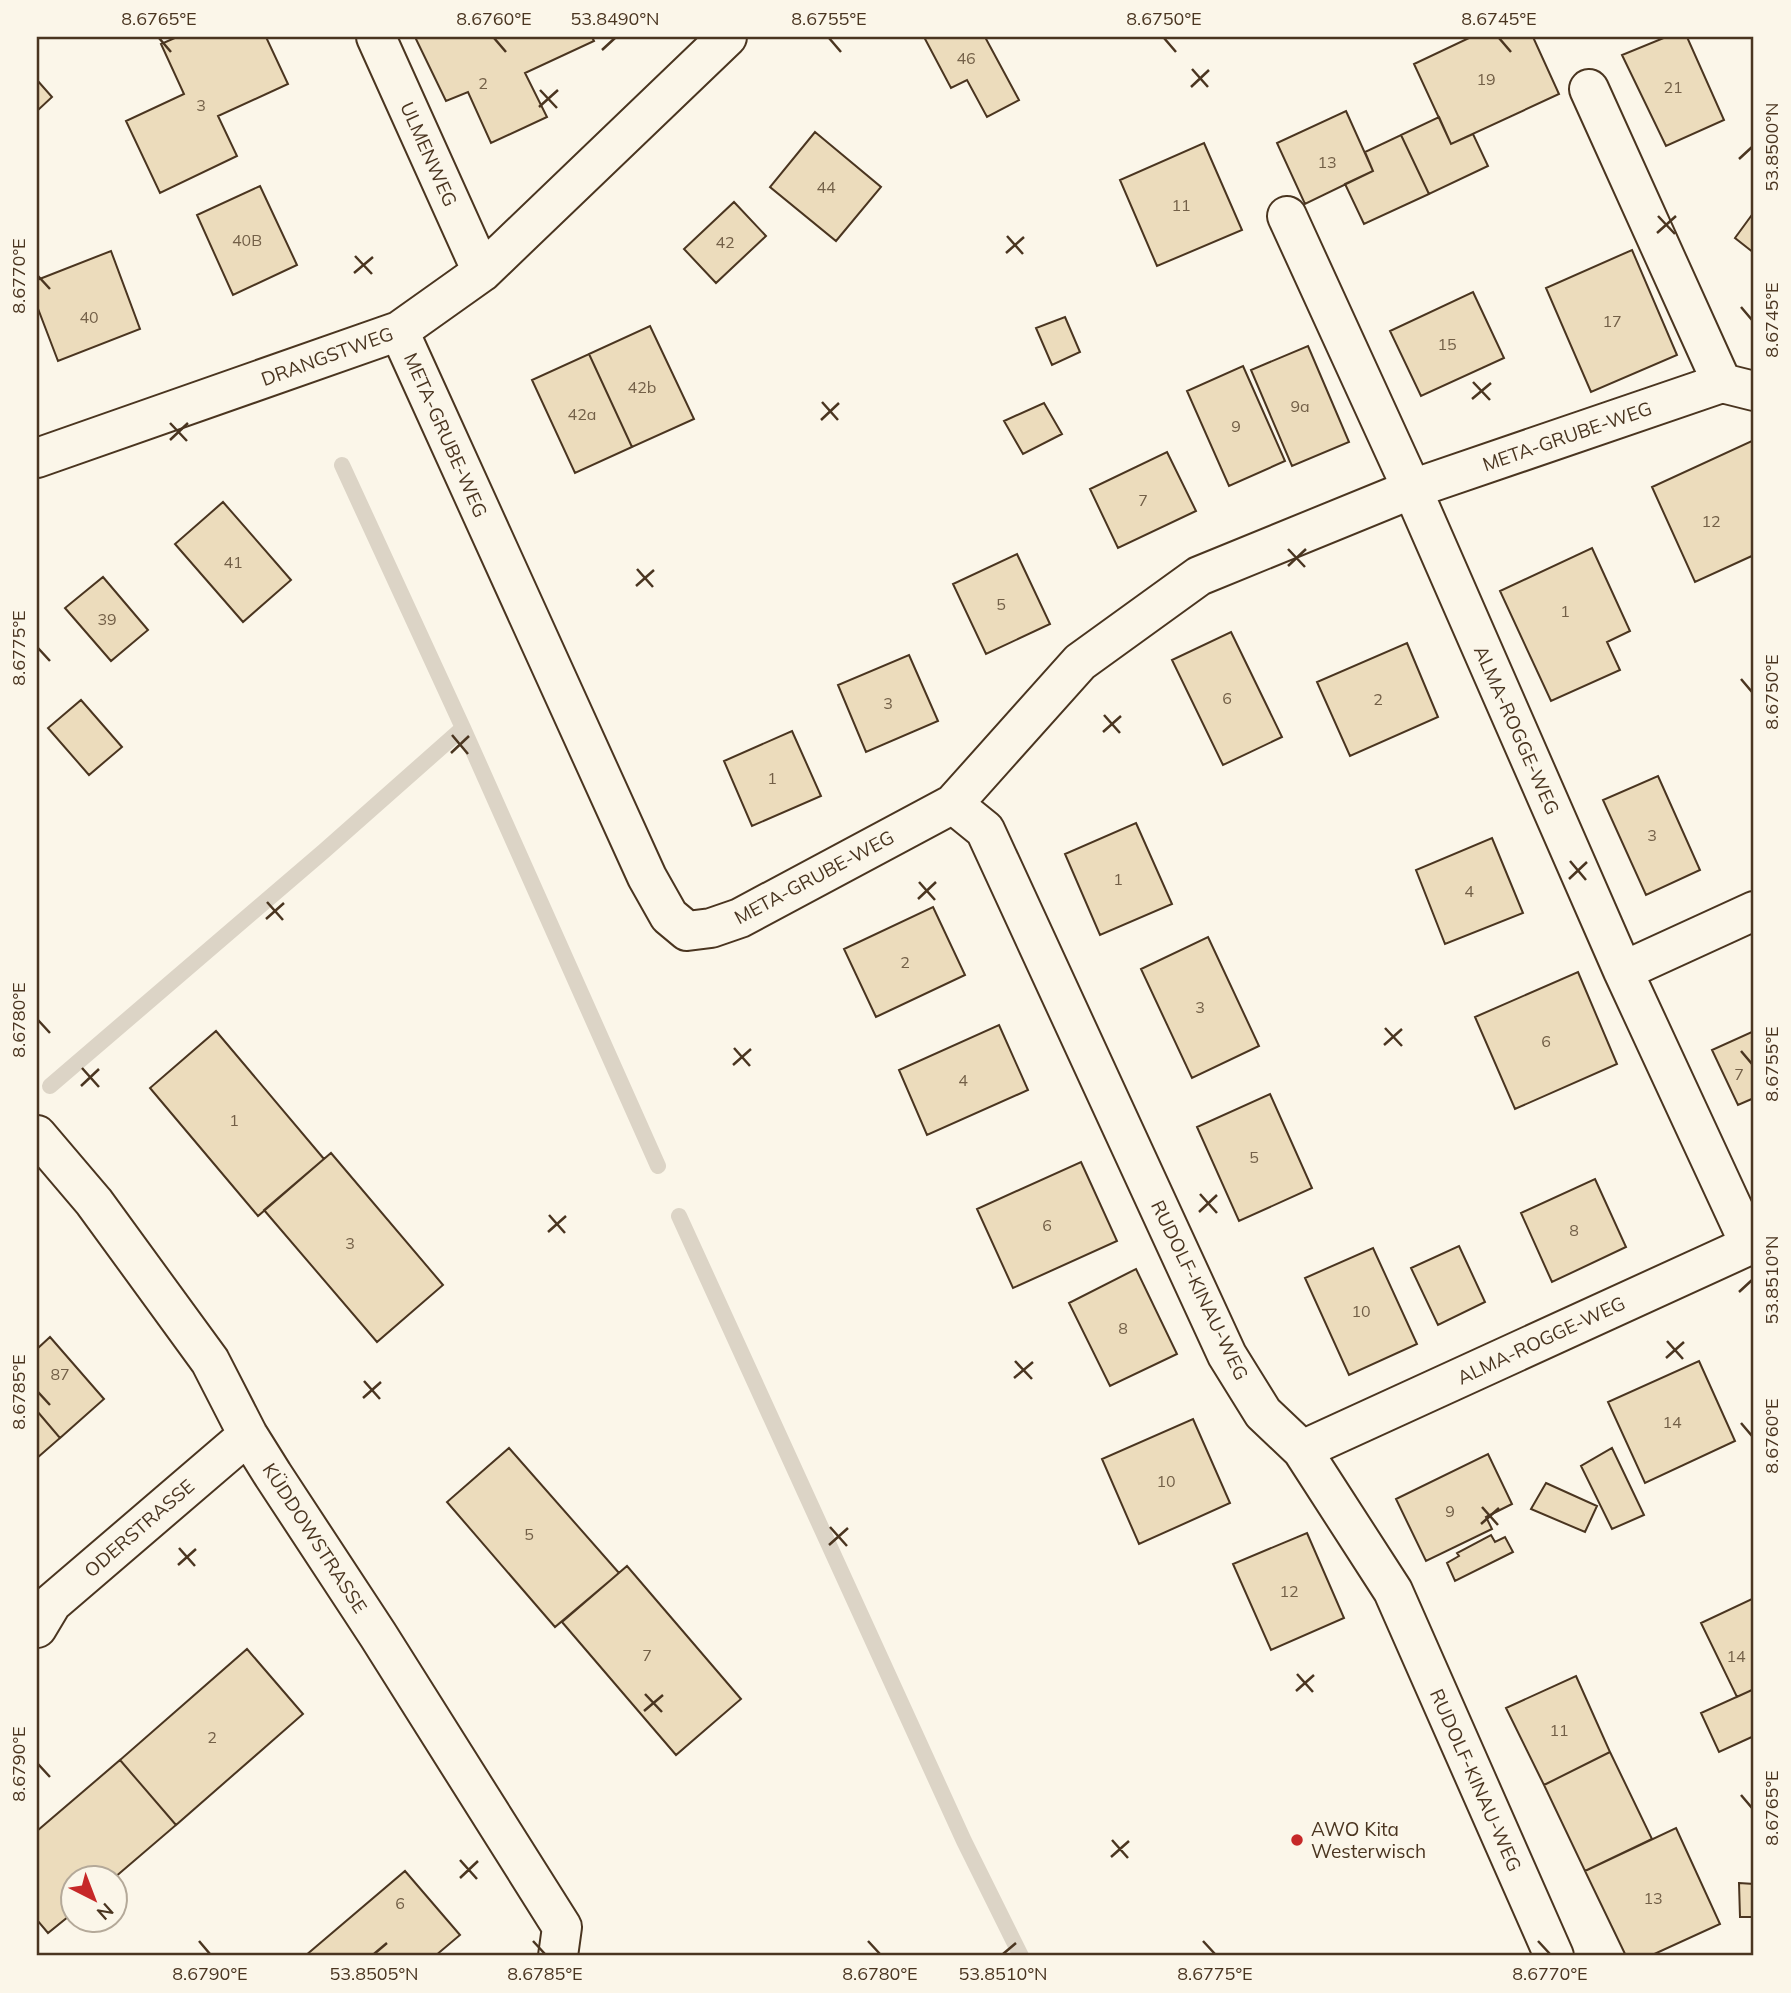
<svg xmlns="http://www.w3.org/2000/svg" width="1791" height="1993" font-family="Mulish,sans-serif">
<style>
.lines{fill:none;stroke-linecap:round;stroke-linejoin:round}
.stream{stroke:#dcd4c6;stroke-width:16}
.building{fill:#ecdcbc;stroke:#4a3520;stroke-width:2}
.street-casing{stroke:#4a3520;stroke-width:42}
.street{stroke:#fbf6e9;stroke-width:38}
.ticks{fill:none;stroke:#4a3520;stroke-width:2.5}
.poi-dot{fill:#c62828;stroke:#fbf6e9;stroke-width:2.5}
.labels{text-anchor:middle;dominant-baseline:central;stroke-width:5;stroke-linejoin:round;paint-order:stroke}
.number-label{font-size:16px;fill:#725f47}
.street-label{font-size:19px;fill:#4a3520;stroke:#fbf6e9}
.poi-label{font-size:19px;fill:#4a3520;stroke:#fbf6e9;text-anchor:start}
.neatline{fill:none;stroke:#4a3520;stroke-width:2.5}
.ticks-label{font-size:18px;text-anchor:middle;fill:#4a3520}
</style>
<rect width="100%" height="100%" fill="#fbf6e9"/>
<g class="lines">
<path class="stream" d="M342 465 463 728 658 1166
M50 1086 324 851 463 728
M679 1216 964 1841 1021 1956"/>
</g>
<path class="building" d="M177 37H266L288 84 218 116 237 156 160 193 126 121 184 94 161 44Z
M415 37H592L594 41 525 73 547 117 491 143 468 92 446 101Z
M924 37H985L1019 100 987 117 967 80 951 88Z
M1471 37H1533L1559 94 1451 144 1414 64Z
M1666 37H1687L1724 120 1666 146 1622 55Z
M37 80 52 97 37 111Z
M1346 111 1373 171 1305 204 1277 143Z
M1439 117 1451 144 1473 134 1488 166 1429 194 1401 135Z
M815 132 881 187 836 241 770 187Z
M1401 135 1429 194 1364 224 1345 184 1373 171 1365 152Z
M1204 143 1242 230 1157 266 1120 180Z
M260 186 297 265 233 295 197 215Z
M734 202 766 236 716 283 684 249Z
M1754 212V253L1735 238Z
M1632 250 1677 355 1591 392 1546 288Z
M111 251 140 329 58 361 37 306V280Z
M1473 292 1504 358 1421 396 1390 331Z
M1065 317 1080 352 1052 365 1036 328Z
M650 326 694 419 632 447 589 354Z
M1308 346 1349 442 1292 466 1251 370Z
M589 354 632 447 575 473 532 380Z
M1243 366 1285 461 1229 486 1187 391Z
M1044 403 1062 434 1023 454 1004 421Z
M1754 440V555L1695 582 1652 487Z
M1167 452 1196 511 1118 548 1090 489Z
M223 502 291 580 243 622 175 544Z
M1592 548 1630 631 1607 642 1620 670 1551 701 1500 591Z
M1017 554 1050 624 986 654 953 584Z
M103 577 148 630 111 661 65 608Z
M1231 632 1282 737 1223 765 1172 660Z
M1407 643 1438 717 1350 756 1317 682Z
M909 655 938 721 866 752 838 685Z
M81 700 122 747 89 775 48 728Z
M792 731 821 796 752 826 724 761Z
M1658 776 1700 870 1646 895 1603 800Z
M1136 823 1172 904 1100 935 1065 854Z
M1492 838 1523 913 1445 944 1416 870Z
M933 907 965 975 876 1017 844 949Z
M1208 937 1259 1046 1192 1078 1141 969Z
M1578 972 1617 1064 1515 1109 1475 1017Z
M999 1025 1028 1090 927 1135 899 1070Z
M216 1031 324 1159 258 1216 150 1088Z
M1754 1031V1098L1738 1105 1712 1050Z
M1270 1094 1312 1188 1239 1221 1197 1127Z
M331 1153 443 1285 377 1342 264 1210Z
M1081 1162 1117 1241 1013 1288 977 1209Z
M1595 1179 1626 1247 1552 1282 1521 1213Z
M1459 1246 1485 1302 1438 1325 1411 1268Z
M1373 1248 1417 1344 1349 1375 1305 1278Z
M1136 1269 1177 1354 1110 1386 1069 1303Z
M50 1337 104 1399 60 1438 37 1411V1349Z
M1699 1361 1735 1441 1645 1483 1608 1402Z
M37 1411 60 1438 37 1458Z
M1193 1419 1230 1503 1139 1544 1102 1459Z
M509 1448 619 1573 555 1627 447 1502Z
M1612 1448 1644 1515 1612 1529 1581 1466Z
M1488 1454 1512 1504 1486 1517 1492 1529 1426 1561 1396 1499Z
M1546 1483 1597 1506 1585 1532 1531 1509Z
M1307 1533 1344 1618 1271 1650 1233 1564Z
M1491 1535 1495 1542 1505 1537 1513 1552 1455 1581 1447 1563 1459 1556 1457 1553Z
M627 1566 741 1699 676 1755 562 1622Z
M1754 1598V1689L1737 1697 1701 1623Z
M247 1649 303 1714 176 1825 120 1760Z
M1576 1676 1610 1752 1544 1785 1506 1708Z
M1754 1689V1736L1719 1752 1701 1713Z
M1610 1752 1652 1839 1585 1871 1544 1785Z
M120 1760 176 1825 114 1878H74V1912L48 1933 37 1920V1831Z
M1676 1828 1720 1924 1650 1956H1626L1585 1871Z
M405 1871 460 1935 435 1956H305Z
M1739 1883 1754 1884V1917H1740Z"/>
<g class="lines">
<defs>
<path id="street" d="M376 37 482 272
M1589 89 1722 383
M1287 216 1412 489 1623 971 1750 1245 1302 1450
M399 331 647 877 669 916 687 931 711 928 740 918 953 804 1080 662 1199 576 1412 489 1722 383 1754 391
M37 458 399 331 482 272 727 37
M953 804 985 830 1227 1355 1263 1413 1302 1450 1393 1591 1554 1956
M1623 971 1754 911
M37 1135 94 1202 210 1361 248 1435 273 1475 378 1635 562 1927 558 1956
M37 1628 52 1603 248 1435"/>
</defs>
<use href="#street" class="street-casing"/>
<use href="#street" class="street"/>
</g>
<path class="ticks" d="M159 38 171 52M494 38 506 52M829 38 841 52M1164 38 1176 52M1499 38 1511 52M602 50 615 38M1192 69 1208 87M1191 87 1209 70M540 90 557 108M539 107 558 90M1739 159 1752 147M1658 216 1675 234M1657 233 1676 216M1007 236 1023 254M1006 253 1024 237M355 256 372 274M354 273 373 257M38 276 50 289M1741 307 1752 320M1473 382 1490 400M1472 399 1491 383M822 402 838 420M821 420 839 403M170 423 187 441M170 440 188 423M1288 549 1305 567M1288 566 1306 549M637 569 653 587M636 586 654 570M38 648 50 661M1741 679 1752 692M1104 715 1120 733M1103 732 1121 716M452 735 468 754M451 753 469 736M1570 861 1586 880M1569 879 1587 862M919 882 935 900M918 899 936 882M267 902 283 920M266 919 284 903M38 1020 50 1033M1385 1028 1402 1046M1384 1045 1402 1029M734 1048 750 1066M1741 1051 1752 1064M733 1065 751 1049M82 1068 99 1087M81 1086 99 1069M1200 1194 1217 1213M1199 1212 1217 1195M549 1215 565 1233M548 1232 566 1216M1739 1292 1752 1280M1667 1341 1683 1359M1666 1358 1684 1342M1015 1361 1032 1379M1014 1378 1033 1362M364 1381 380 1399M38 1392 50 1405M363 1398 381 1382M1741 1423 1752 1436M1482 1507 1498 1525M1481 1524 1499 1508M830 1527 847 1546M829 1545 848 1528M179 1548 195 1566M178 1565 196 1549M1297 1674 1313 1692M1296 1691 1314 1675M645 1694 662 1712M644 1711 663 1695M38 1764 50 1777M1741 1795 1752 1808M1112 1840 1128 1858M1111 1857 1129 1841M460 1860 477 1879M460 1878 478 1861M199 1941 210 1954M533 1941 545 1954M868 1941 880 1954M1203 1941 1215 1954M1538 1941 1550 1954M374 1954 387 1943M1003 1954 1016 1943"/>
<circle class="poi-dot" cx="1297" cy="1840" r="7"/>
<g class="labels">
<g class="number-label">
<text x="966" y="58">46</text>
<text x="1486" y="79">19</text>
<text x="483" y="83">2</text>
<text x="1673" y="87">21</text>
<text x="201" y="105">3</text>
<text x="1327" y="162">13</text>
<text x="826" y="187">44</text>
<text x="1181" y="205">11</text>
<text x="247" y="240">40B</text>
<text x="725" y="242">42</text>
<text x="89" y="317">40</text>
<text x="1612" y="321">17</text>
<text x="1447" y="344">15</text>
<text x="642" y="387">42b</text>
<text x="1300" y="406">9a</text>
<text x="582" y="414">42a</text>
<text x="1236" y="426">9</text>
<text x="1143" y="500">7</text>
<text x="1711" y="521">12</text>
<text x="233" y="562">41</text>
<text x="1001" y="604">5</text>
<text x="1565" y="611">1</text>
<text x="107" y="619">39</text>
<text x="1227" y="698">6</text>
<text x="1378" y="699">2</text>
<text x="888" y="703">3</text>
<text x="772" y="778">1</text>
<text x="1652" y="835">3</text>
<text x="1118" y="879">1</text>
<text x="1469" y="891">4</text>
<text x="905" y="962">2</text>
<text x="1200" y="1007">3</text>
<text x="1546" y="1041">6</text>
<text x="1739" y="1074">7</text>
<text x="963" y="1080">4</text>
<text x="234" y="1120">1</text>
<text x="1254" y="1157">5</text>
<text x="1047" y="1225">6</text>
<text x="1574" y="1230">8</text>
<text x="350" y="1243">3</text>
<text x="1361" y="1311">10</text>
<text x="1123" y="1328">8</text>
<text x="60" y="1374">87</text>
<text x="1672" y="1422">14</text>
<text x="1166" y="1481">10</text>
<text x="1450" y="1511">9</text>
<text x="529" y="1534">5</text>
<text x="1289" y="1591">12</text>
<text x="647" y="1655">7</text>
<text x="1736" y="1656">14</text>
<text x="1559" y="1730">11</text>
<text x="212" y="1737">2</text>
<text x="1653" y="1898">13</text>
<text x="400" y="1903">6</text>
</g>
<g class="street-label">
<text transform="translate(429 154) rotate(66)">ULMENWEG</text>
<text transform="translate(327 356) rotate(-20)">DRANGSTWEG</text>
<text transform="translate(446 435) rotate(66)">META-GRUBE-WEG</text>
<text transform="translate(1567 436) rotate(-19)">META-GRUBE-WEG</text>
<text transform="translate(1517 730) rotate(66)">ALMA-ROGGE-WEG</text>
<text transform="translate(814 877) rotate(-28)">META-GRUBE-WEG</text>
<text transform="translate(1200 1290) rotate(64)">RUDOLF-KINAU-WEG</text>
<text transform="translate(1541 1340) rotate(-25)">ALMA-ROGGE-WEG</text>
<text transform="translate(139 1528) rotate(-41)">ODERSTRASSE</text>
<text transform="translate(315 1538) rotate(57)">KÜDDOWSTRASSE</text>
<text transform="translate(1476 1780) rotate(66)">RUDOLF-KINAU-WEG</text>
</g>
<g class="poi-label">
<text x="1311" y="1829">AWO Kita<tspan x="1311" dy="22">Westerwisch</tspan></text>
</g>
</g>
<rect width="1791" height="1993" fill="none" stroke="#fbf6e9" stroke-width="77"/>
<g transform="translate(94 1899) rotate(138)"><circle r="33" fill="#fbf6e9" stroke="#b4a999" stroke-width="2"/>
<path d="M0-5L12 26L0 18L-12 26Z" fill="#c62828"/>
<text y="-10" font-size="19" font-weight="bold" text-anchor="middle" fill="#4a3520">N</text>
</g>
<rect x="38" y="38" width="1714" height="1916" class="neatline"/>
<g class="ticks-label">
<text x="159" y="25">8.6765°E</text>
<text x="494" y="25">8.6760°E</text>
<text x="615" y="25">53.8490°N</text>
<text x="829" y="25">8.6755°E</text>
<text x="1164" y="25">8.6750°E</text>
<text x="1499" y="25">8.6745°E</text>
<text transform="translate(1772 147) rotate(-90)" y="6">53.8500°N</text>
<text transform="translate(19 276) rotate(-90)" y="6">8.6770°E</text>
<text transform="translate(1772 320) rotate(-90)" y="6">8.6745°E</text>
<text transform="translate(19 648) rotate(-90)" y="6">8.6775°E</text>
<text transform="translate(1772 692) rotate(-90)" y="6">8.6750°E</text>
<text transform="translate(19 1020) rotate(-90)" y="6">8.6780°E</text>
<text transform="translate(1772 1064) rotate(-90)" y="6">8.6755°E</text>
<text transform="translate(1772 1280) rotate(-90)" y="6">53.8510°N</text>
<text transform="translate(19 1392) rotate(-90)" y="6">8.6785°E</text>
<text transform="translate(1772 1436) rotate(-90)" y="6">8.6760°E</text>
<text transform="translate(19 1764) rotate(-90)" y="6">8.6790°E</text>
<text transform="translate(1772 1808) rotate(-90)" y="6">8.6765°E</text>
<text x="210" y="1980">8.6790°E</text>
<text x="374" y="1980">53.8505°N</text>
<text x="545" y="1980">8.6785°E</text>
<text x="880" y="1980">8.6780°E</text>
<text x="1003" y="1980">53.8510°N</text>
<text x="1215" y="1980">8.6775°E</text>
<text x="1550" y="1980">8.6770°E</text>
</g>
</svg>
